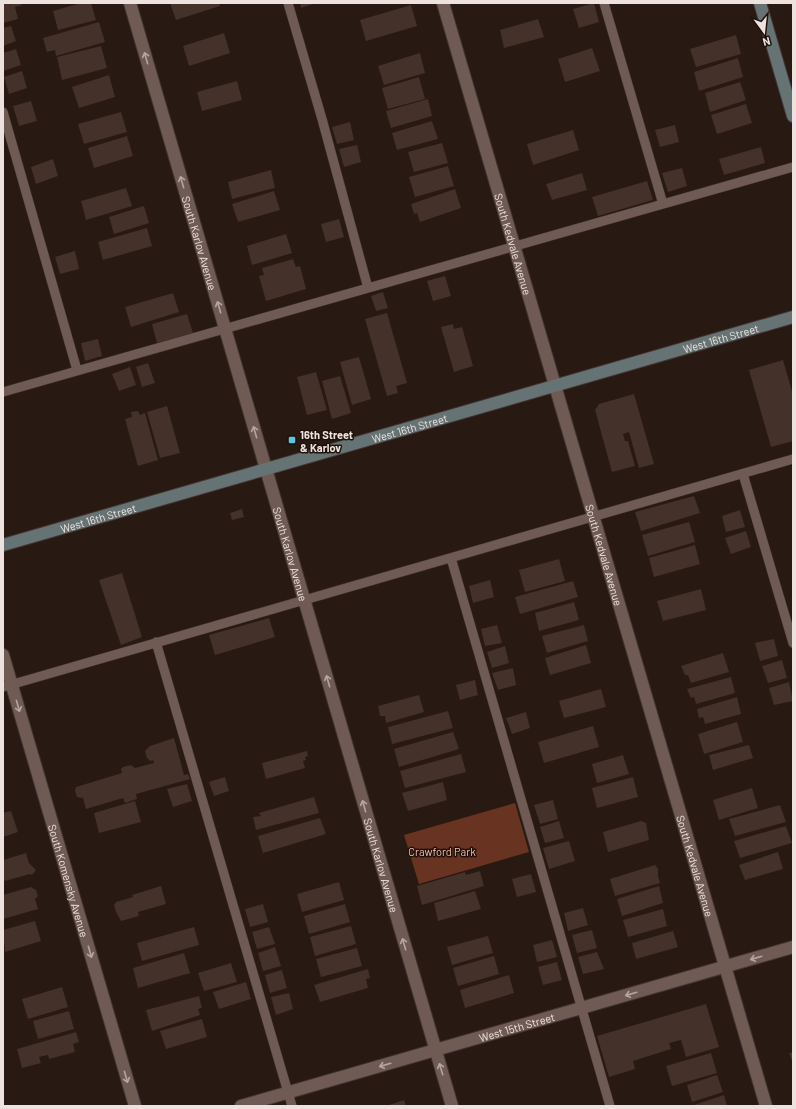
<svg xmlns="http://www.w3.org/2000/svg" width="796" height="1109" font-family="Barlow,sans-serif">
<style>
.park{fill:#683421}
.building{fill:#43312a}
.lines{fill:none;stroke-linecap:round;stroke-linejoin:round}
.lane-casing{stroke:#423532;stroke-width:10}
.street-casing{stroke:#423532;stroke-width:14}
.secondary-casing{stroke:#423532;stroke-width:14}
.lane{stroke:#705b54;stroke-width:9}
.street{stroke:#705b54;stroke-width:12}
.secondary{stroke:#657374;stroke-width:12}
.oneway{stroke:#b5a5a0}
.poi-dot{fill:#56c9e1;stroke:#1f100a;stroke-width:1.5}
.labels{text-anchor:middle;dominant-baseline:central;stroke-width:3;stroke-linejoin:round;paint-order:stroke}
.street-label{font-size:11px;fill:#eee2de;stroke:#1f100a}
.poi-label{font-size:11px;font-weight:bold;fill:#eee2de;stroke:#1f100a;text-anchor:start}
.park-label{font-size:11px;fill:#f4beab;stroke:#1f100a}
</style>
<rect width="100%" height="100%" fill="#291913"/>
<path class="park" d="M515 803 529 852 419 884 404 835Z"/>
<path class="building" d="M3 3H21L22 5 15 7 18 19 3 23Z
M81 3H91L96 20 58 30 53 11Z
M170 3H219L220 6 176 20Z
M300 3H316L301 8Z
M594 3 599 22 579 28 573 9Z
M411 5 417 26 366 41 360 20Z
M538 19 544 37 504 48 500 30Z
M99 22 105 42 56 56 55 50 47 52 43 38Z
M11 26 16 41 3 46V28Z
M224 33 230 53 189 66 183 46Z
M736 35 741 54 696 67 690 49Z
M101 46 107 68 62 80 57 57Z
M592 48 600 71 565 82 558 59Z
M16 49 21 65 3 71V53Z
M420 53 425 73 384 85 378 66Z
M738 58 743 77 699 91 694 72Z
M22 71 27 88 9 94 4 77Z
M109 75 115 97 79 108 72 87Z
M419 77 425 99 388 109 382 88Z
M237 81 242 100 202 111 197 92Z
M740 82 746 100 710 112 705 93Z
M428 99 432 116 391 128 386 111Z
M31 101 37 121 19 126 13 106Z
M746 104 752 123 717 134 711 115Z
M121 112 127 132 84 144 78 124Z
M432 121 438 139 397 150 392 133Z
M350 122 354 140 337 144 332 127Z
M675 125 679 142 660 147 655 130Z
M573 130 579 150 533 165 527 144Z
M127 136 133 156 94 168 88 148Z
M442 143 448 163 414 172 408 152Z
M357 145 361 162 344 167 339 149Z
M761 147 765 163 724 175 719 159Z
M53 159 58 176 36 184 31 167Z
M448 166 454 186 415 197 409 177Z
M682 168 687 186 668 192 662 173Z
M271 170 275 188 232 199 228 182Z
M582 173 587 190 552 200 546 184Z
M647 181 653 200 598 216 592 197Z
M126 188 132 206 86 220 81 201Z
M455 189 461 208 420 222 417 213 414 214 411 204Z
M274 191 280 210 238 222 232 204Z
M144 206 149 223 114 234 109 217Z
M339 219 344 237 326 242 321 224Z
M147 228 152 246 103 260 98 242Z
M286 234 292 253 252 265 247 246Z
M75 251 79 269 60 274 55 257Z
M293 259 296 267 300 266 306 289 266 301 259 276 264 275 262 268Z
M445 276 451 296 433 301 427 281Z
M383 292 388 308 376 311 371 296Z
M173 293 179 312 131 327 125 307Z
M387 313 407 383 396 386 398 393 387 396 365 319Z
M187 314 193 333 157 343 152 324Z
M453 324 454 329 462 327 473 366 454 372 441 327Z
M98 339 102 356 85 361 81 343Z
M359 357 371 399 352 405 340 362Z
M783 360 793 395V441L771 447 749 370Z
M148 363 155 383 142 387 136 367Z
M130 367 136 385 119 391 112 374Z
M316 372 327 410 307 415 297 377Z
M340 376 351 413 332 419 322 381Z
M634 394 654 464 639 468 629 432 623 434 625 441H628L635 466 612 472 595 410 599 404Z
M167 406 180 453 160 458 147 412Z
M138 411 140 415 145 413 158 460 138 466 125 419 132 417 131 412Z
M694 496 700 513 641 531 635 512Z
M242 509 244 517 232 520 230 513Z
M740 510 745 527 726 532 722 516Z
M689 522 695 542 648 556 642 535Z
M746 531 751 547 731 554 725 538Z
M695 545 700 564 654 577 649 558Z
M559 559 565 581 525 592 519 570Z
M122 573 142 637 121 645 99 580Z
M490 580 494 597 473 603 469 586Z
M573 581 578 597 520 614 515 597Z
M701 589 706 610 663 621 657 601Z
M574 602 579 620 539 631 535 613Z
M269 618 275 637 215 655 209 635Z
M497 625 502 643 485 646 481 629Z
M584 625 588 641 547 653 542 636Z
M774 639 778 656 760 661 755 643Z
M586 645 591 663 550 675 545 658Z
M505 646 509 663 492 668 487 652Z
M723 653 729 672 691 683 688 675H685L681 666Z
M782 660 787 678 768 683 762 666Z
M513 668 516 685 498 690 492 673Z
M731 677 735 693 696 704 694 697 691 698 687 689Z
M475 680 478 695 460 700 456 685Z
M789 682 793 701 774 705 769 688Z
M601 689 606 707 564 718 559 701Z
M419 695 424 712 386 723 385 716H380L378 706Z
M737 697 741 714 705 724 703 717 699 718 697 709Z
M448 711 453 728 392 744 388 727Z
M526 712 530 728 512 734 506 718Z
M737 722 743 742 704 754 698 734Z
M593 726 599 747 544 763 538 742Z
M453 732 459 749 399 767 394 749Z
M174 738 184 775 188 774 190 779 136 794 137 799 125 803 123 798 86 809 83 798 77 797 75 791 76 787 122 773 121 769 123 767 131 765 135 768 154 763 153 760 150 761 147 758 145 751 150 746Z
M749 745 753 758 713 770 709 755Z
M307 751 308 756 305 757 306 760 303 761 305 768 266 779 262 763Z
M461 754 466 772 405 788 400 771Z
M623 755 629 774 597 783 592 764Z
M225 777 229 791 214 796 209 782Z
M633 777 638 797 597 808 592 788Z
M443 782 447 800 408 811 402 793Z
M187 784 192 801 173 807 167 789Z
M752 788 758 808 719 820 713 800Z
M314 797 319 813 256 830 253 817 261 816 259 813Z
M553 800 558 819 540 824 534 805Z
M135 801 141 822 99 833 94 813Z
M780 805 786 822 735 836 729 819Z
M11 811 18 832 3 837V813Z
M320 818 326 834 263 853 258 836Z
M559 821 564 838 545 843 540 827Z
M641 821 646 823 649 840 608 852 603 832Z
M786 826 792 843 740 858 734 841Z
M569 841 575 861 549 869 543 848Z
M778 852 783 869 745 880 739 865Z
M26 853 29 863 36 870 32 875 30 874 5 881 3 879V860Z
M655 865 658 869V876L660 883 615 896 610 879Z
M480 871 484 886 422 905 417 886 465 872 466 875Z
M531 874 536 892 517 897 512 879Z
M339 882 344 900 302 912 297 894Z
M161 886 166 904 138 912 139 916 121 921 116 912 114 905 116 902 133 897 132 895Z
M659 886 663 903 622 916 617 899Z
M31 887 36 890 38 896 35 899 38 909 3 919V895Z
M475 891 481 909 438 921 434 903Z
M263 904 268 922 250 927 245 909Z
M345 904 350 922 309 934 304 916Z
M583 908 588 925 568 931 564 913Z
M663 909 667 926 628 937 623 920Z
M35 921 41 941 5 952 3 930Z
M351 926 356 944 315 956 310 937Z
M194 927 199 945 142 961 137 943Z
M269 927 275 944 257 949 252 932Z
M592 930 597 948 577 953 572 935Z
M673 931 678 947 636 959 632 943Z
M488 936 493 953 452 965 447 947Z
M552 940 557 957 537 962 533 945Z
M275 947 281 966 263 971 258 953Z
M357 948 362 966 321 977 316 959Z
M597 952 604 969 583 974 578 957Z
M184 953 190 973 138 988 133 968Z
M494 956 499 974 458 986 453 968Z
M557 962 562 980 543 985 538 967Z
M231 963 237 982 204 991 198 973Z
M368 969 370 978 366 979 368 988 320 1002 314 985Z
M282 970 287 988 270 993 265 975Z
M509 975 514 993 465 1008 460 990Z
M246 982 251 999 219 1009 213 992Z
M62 987 68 1007 28 1019 22 999Z
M289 993 293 1009 276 1015 271 997Z
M199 996 202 1008 198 1009 200 1015 152 1031 146 1010Z
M706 1004 719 1047 686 1057 681 1040 669 1043 671 1049 633 1061 635 1069 609 1077 597 1036Z
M69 1011 74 1029 38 1039 33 1021Z
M202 1019 207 1037 166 1049 160 1031Z
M76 1032 79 1042 73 1044 75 1052 49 1059 48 1055 39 1057 41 1063 22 1068 17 1049Z
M793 1052V1063L789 1053Z
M711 1053 717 1073 672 1086 666 1066Z
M717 1075 723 1092 692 1102 687 1085Z
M724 1095 727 1106H691Z
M404 1100 406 1106H386Z"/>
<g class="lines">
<defs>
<path id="lane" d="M288 3 322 119 368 288
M604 3 663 204
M3 112 77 370
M3 392 793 167
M743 474 793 643
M451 558 610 1106
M156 642 292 1106
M3 687 793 459"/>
<g id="street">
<path id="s1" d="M130 3 452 1106"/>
<path id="s2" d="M443 3 766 1106"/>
<path id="s3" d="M3 655 135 1106"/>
<path id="s4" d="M241 1106 793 947"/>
</g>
<g id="secondary">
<path d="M760 3 793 116"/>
<path id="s5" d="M3 545 793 317"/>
</g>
</defs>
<use href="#lane" class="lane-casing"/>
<use href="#street" class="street-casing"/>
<use href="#secondary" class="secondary-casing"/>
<use href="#lane" class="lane"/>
<use href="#street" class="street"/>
<use href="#secondary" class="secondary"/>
</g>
<defs><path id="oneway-shaft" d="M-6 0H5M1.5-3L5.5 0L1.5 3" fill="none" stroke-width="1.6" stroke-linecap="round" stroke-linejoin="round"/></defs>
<g class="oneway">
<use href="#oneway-shaft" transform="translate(146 58) rotate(-106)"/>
<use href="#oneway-shaft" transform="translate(182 182) rotate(-106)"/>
<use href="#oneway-shaft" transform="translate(219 307) rotate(-106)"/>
<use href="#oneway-shaft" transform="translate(255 432) rotate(-106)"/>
<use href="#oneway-shaft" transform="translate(328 681) rotate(-106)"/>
<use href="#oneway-shaft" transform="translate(18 706) rotate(74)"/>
<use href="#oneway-shaft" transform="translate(364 806) rotate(-106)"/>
<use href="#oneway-shaft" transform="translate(404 944) rotate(-106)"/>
<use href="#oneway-shaft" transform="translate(90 952) rotate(74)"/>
<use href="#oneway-shaft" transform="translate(756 958) rotate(164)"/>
<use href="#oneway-shaft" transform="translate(631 994) rotate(164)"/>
<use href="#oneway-shaft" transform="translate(385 1065) rotate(164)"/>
<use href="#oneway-shaft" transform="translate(441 1069) rotate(-107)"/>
<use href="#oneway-shaft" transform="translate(126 1077) rotate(74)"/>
</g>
<rect class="poi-dot" x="288" y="436" width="8" height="8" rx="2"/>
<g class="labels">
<g class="street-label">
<text stroke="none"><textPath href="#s1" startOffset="250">South Karlov Avenue</textPath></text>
<text stroke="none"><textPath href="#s2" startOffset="251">South Kedvale Avenue</textPath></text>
<text stroke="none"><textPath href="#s5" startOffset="747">West 16th Street</textPath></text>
<text stroke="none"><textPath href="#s5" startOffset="423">West 16th Street</textPath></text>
<text stroke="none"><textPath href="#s5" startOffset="99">West 16th Street</textPath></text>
<text stroke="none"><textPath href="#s1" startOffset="574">South Karlov Avenue</textPath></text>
<text stroke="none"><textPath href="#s2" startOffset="575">South Kedvale Avenue</textPath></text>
<text stroke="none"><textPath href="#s2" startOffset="899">South Kedvale Avenue</textPath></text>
<text stroke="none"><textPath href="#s1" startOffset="898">South Karlov Avenue</textPath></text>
<text stroke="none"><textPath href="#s3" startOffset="235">South Komensky Avenue</textPath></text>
<text stroke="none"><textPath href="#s4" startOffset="287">West 15th Street</textPath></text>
</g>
<g class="poi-label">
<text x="300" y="434">16th Street<tspan x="300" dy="13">&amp; Karlov</tspan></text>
</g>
<g class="park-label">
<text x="442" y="851">Crawford Park</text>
</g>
</g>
<rect width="796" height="1109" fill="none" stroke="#eee2de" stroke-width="8"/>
<g transform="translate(764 32) rotate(165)" stroke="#1f100a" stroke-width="3" paint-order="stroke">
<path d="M0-3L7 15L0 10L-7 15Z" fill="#eee2de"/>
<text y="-6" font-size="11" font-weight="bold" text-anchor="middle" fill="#eee2de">N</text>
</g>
</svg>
